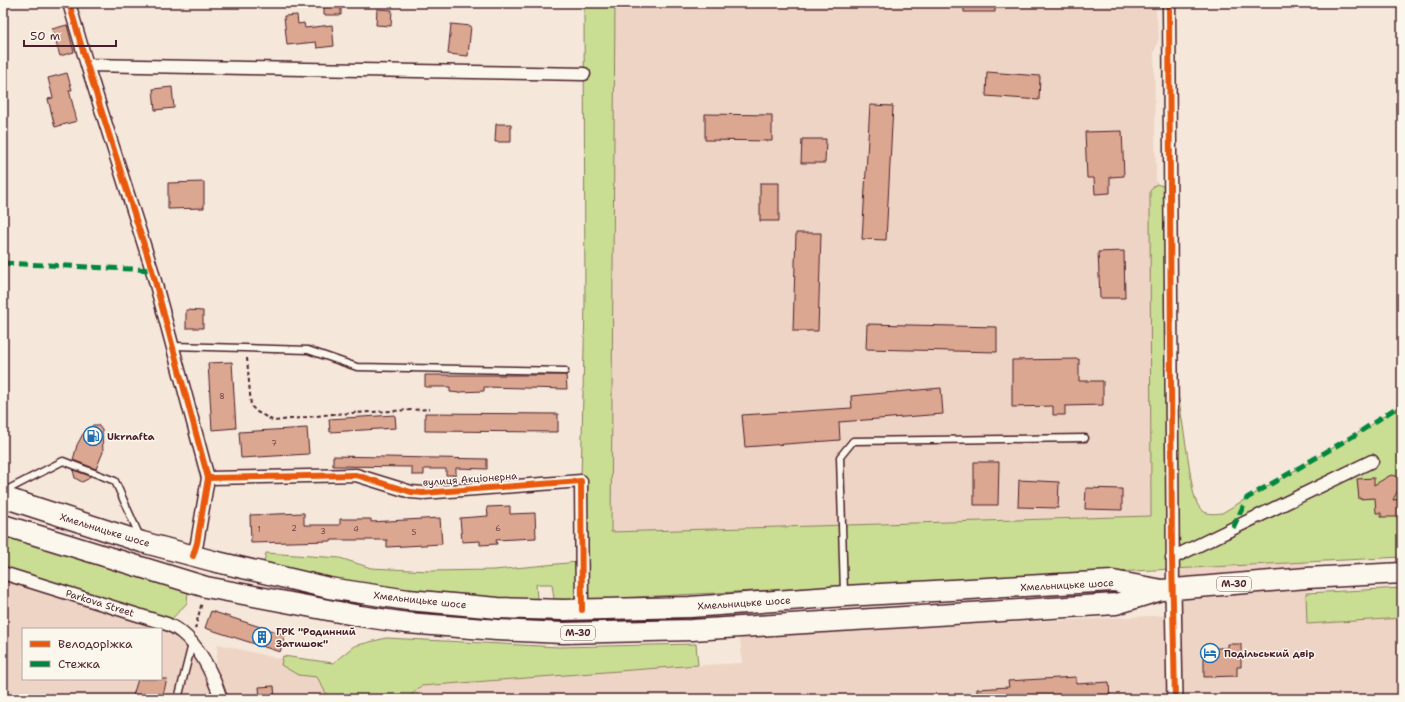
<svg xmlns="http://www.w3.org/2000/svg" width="1405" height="702" font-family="'Shantell Sans',sans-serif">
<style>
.built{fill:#eed4c4;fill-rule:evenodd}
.green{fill:#c9de93;stroke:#8a7e5f}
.building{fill:#dca791;stroke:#4a1f2b}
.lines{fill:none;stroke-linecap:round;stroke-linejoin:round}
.service-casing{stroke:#4a1f2b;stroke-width:9}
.minor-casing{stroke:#4a1f2b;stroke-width:15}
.tertiary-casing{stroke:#4a1f2b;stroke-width:18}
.trunk-casing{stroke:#4a1f2b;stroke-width:23}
.path{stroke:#4a1f2b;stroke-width:2;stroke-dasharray:4 3;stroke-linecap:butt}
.service{stroke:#fbf7ec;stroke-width:6}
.minor{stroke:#fbf7ec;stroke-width:12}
.tertiary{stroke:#fbf7ec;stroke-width:15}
.trunk{stroke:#fbf7ec;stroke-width:20}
.quiet{stroke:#00873e;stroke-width:5;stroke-dasharray:10 5;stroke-linecap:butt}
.cycleway-casing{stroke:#fbf7ec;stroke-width:8}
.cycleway{stroke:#e8590c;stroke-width:6}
.labels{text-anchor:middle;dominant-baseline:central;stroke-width:3;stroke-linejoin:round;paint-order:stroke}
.number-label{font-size:8px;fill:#6e4144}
.shield{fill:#fbf7ec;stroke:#7f6065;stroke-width:1}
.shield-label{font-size:9px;font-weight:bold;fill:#4a1f2b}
.poi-label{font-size:10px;font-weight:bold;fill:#4a1f2b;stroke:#fbf7ec;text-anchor:start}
.street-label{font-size:10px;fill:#4a1f2b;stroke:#fbf7ec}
</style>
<rect width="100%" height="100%" fill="#f5e7da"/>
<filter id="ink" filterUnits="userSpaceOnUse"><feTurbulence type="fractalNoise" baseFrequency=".025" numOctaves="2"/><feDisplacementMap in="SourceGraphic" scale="8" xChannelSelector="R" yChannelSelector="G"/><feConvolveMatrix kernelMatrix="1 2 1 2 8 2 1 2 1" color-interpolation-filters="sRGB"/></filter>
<g filter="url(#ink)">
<path class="built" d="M615 3H1155L1159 38 1154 53 1156 184 1150 191 1151 516 611 532Z
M1306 562 1307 624 1402 618V699H3V573L181 632 215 679 218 644 275 658 332 665 334 686 742 663 740 636 1173 615 1172 570ZM23 629H161V679H23Z"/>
<path class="green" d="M584 3H615L611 532 1151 516 1150 191 1156 184 1170 188 1171 348 1193 491C1198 510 1202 516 1222 513L1355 435 1402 404V557L582 600 581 481 585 305Z
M3 532 188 591 187 603 167 624 3 573Z
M266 553 340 558 371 568 429 571 494 570 578 562V600L554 599 552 584H536L537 599 503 598 363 585 264 562Z
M1402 588V618L1307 624 1306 593Z
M386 638 559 647 696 644 698 665 421 686 407 699H334L327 695 317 677 298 675 281 665 283 656 333 663 354 646Z"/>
<path class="building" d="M324 3H341V15H324Z
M964 3H995V12H964Z
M377 9 392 10 391 26 376 25Z
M297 15 298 24 304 23 305 28 332 25 334 46 317 48 316 42 287 45 284 16Z
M451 24 471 26 468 56 448 54Z
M67 25 74 52 60 56 52 29Z
M987 72 1040 76 1039 100 986 96Z
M67 73 72 90H69L77 121 55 127 48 99 53 98 48 78Z
M172 87 174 108 155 110 153 89Z
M870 105 893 106 886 240 862 239Z
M705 114 772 115V141L705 140Z
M496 124H511V142H495Z
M1122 131 1124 176 1110 177V193L1095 194 1094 178H1087L1085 132Z
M802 139H826L825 163H801Z
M204 182V208L168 209V183Z
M760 183H779V221H760Z
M796 233H821L818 331H793Z
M1124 251 1125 298H1100L1098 252Z
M186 310 203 311V328H186Z
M867 324 997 327V352L866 349Z
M1079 359V381H1103V405L1065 406V415H1053V406L1012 407V360Z
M232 362 236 428 212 430 208 363Z
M425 375H566L567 389 484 387V391L460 392V393L450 392V387H425Z
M941 388 943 414 839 422 840 440 745 447 742 415 852 408 851 396Z
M425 413 558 414V432L425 431Z
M395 415 396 428 330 432 329 419Z
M93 425H98L102 430 103 452 96 469 73 460 77 445 83 434Z
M307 428 309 454 241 458 239 432Z
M333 456 487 459V469L456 468V475H446V469H424V475H412V467L333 466Z
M974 462H999L998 505H974Z
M73 470 90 476 88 479 82 482 75 478Z
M1392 475 1396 476 1400 482V486L1393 500 1402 499V517H1381V513H1376L1375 498 1359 499 1357 479 1374 478V485L1389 476Z
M1019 480 1059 482 1058 508 1018 507Z
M1086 488 1122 489V510L1085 509Z
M510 506V514L535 513 536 538 496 540 497 544 480 545V541L462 542 460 518 488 516 487 507Z
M304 513V525H340V519H371V522L440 518 442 544 387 547V540H332V541L251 543 250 515Z
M211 611 285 635 280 652 205 628Z
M1228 644H1241V667H1237V676L1204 677V648H1228Z
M1076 677V684L1109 682 1110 699H977V689L1009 687 1008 681Z
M138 679H167L162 699H132Z
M274 686 275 699H260L259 687Z"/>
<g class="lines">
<defs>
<path id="service" d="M174 346 308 350 357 367 565 371
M3 492 63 461 115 481 140 537
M844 593 840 457 853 441 1085 438
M178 699 192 644"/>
<path id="minor" d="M69 3 87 65 152 270 208 478 197 543 193 556
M1169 3 1173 589
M87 65 584 74
M208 478 356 475 411 492 423 493 581 481 582 610
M1172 558 1372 461
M3 573 167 624C172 626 177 629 181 632 201 648 213 675 221 699"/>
<path id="tertiary" d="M1173 589 1175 699"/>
<path id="trunk" d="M3 497 142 542 213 561 329 588 408 600 498 608 563 610 690 607 845 596 1113 581 1162 590 1307 578 1402 573
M3 525 206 587 360 616 407 623 497 630 563 633 692 630 1116 604 1158 591"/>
</defs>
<use href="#service" class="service-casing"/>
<use href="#minor" class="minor-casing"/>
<use href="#tertiary" class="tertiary-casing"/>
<use href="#trunk" class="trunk-casing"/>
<path class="path" d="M247 358 251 406 257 412 274 421 333 414 430 409
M195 629 202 602"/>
<use href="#service" class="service"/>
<use href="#minor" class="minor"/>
<use href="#tertiary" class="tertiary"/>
<use href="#trunk" class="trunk"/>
<path class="quiet" d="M3 263 152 270
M1233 528 1247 498 1355 435 1402 404"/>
<defs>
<path id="cycleway" d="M69 3 87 65 152 270 208 478 197 543 193 556
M1169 3 1172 558 1175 699
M208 478 356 475 411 492 423 493 581 481 582 610"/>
</defs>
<use href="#cycleway" class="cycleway-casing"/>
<use href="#cycleway" class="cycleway"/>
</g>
</g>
<defs>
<symbol id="fuel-ring" viewBox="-11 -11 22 22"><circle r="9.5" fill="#fbf7ec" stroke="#1f6fb2" stroke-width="1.5"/><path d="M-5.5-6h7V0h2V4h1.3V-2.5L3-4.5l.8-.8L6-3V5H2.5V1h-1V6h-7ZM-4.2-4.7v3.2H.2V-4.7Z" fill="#1f6fb2"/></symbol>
<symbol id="building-ring" viewBox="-11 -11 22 22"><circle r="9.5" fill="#fbf7ec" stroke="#1f6fb2" stroke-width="1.5"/><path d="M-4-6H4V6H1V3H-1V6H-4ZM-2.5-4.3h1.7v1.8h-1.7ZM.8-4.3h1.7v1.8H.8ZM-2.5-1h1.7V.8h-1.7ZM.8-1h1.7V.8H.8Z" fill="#1f6fb2"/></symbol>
<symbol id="hotel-ring" viewBox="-11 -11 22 22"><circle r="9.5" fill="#fbf7ec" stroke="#1f6fb2" stroke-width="1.5"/><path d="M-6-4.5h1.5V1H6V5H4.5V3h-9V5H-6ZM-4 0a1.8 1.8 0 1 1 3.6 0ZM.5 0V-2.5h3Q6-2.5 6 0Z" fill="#1f6fb2"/></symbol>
</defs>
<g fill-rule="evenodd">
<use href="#fuel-ring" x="82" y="425" width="22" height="22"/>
<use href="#building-ring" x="251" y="626" width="22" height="22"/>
<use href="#hotel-ring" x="1199" y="642" width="22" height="22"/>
</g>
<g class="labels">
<g class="number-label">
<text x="222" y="396">8</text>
<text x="274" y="443">7</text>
<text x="294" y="528">2</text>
<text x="498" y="528">6</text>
<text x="259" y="529">1</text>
<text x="356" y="529">4</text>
<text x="323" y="531">3</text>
<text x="414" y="532">5</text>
</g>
<g class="shield">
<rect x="1217" y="577" width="34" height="14" rx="3"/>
<rect x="561" y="626" width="34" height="14" rx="3"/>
</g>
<g class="shield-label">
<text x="1234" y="584">М-30</text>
<text x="578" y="633">М-30</text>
</g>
<g class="poi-label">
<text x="107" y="436">Ukrnafta</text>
<text x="276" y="631">ГРК "Родинний<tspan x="276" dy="12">Затишок"</tspan></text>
<text x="1224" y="653">Подільський двір</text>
</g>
<g class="street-label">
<text transform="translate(470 479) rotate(-4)">вулиця Акціонерна</text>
<text transform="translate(105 530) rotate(17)">Хмельницьке шосе</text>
<text transform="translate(1067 585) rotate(-3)">Хмельницьке шосе</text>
<text transform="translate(420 600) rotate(6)">Хмельницьке шосе</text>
<text transform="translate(100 603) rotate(17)">Parkova Street</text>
<text transform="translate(744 603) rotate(-4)">Хмельницьке шосе</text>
</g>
</g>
<rect width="1405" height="702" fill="none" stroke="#fbf7ec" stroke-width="16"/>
<rect x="8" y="8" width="1389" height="686" fill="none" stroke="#4a1f2b" stroke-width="1.5" filter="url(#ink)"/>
<rect x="22" y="628" width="140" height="52" fill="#fbf7ec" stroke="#b4a19f"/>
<rect x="30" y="641" width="20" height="6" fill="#e8590c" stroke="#b4a19f"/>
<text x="58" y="648" font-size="12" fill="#4a1f2b">Велодоріжка</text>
<rect x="30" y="661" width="20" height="6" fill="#00873e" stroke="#b4a19f"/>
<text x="58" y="668" font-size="12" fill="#4a1f2b">Стежка</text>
<path d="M24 40v6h92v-6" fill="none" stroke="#4a1f2b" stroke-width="2"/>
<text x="30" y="40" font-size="12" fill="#4a1f2b" stroke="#fbf7ec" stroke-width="3" paint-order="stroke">50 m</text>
</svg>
